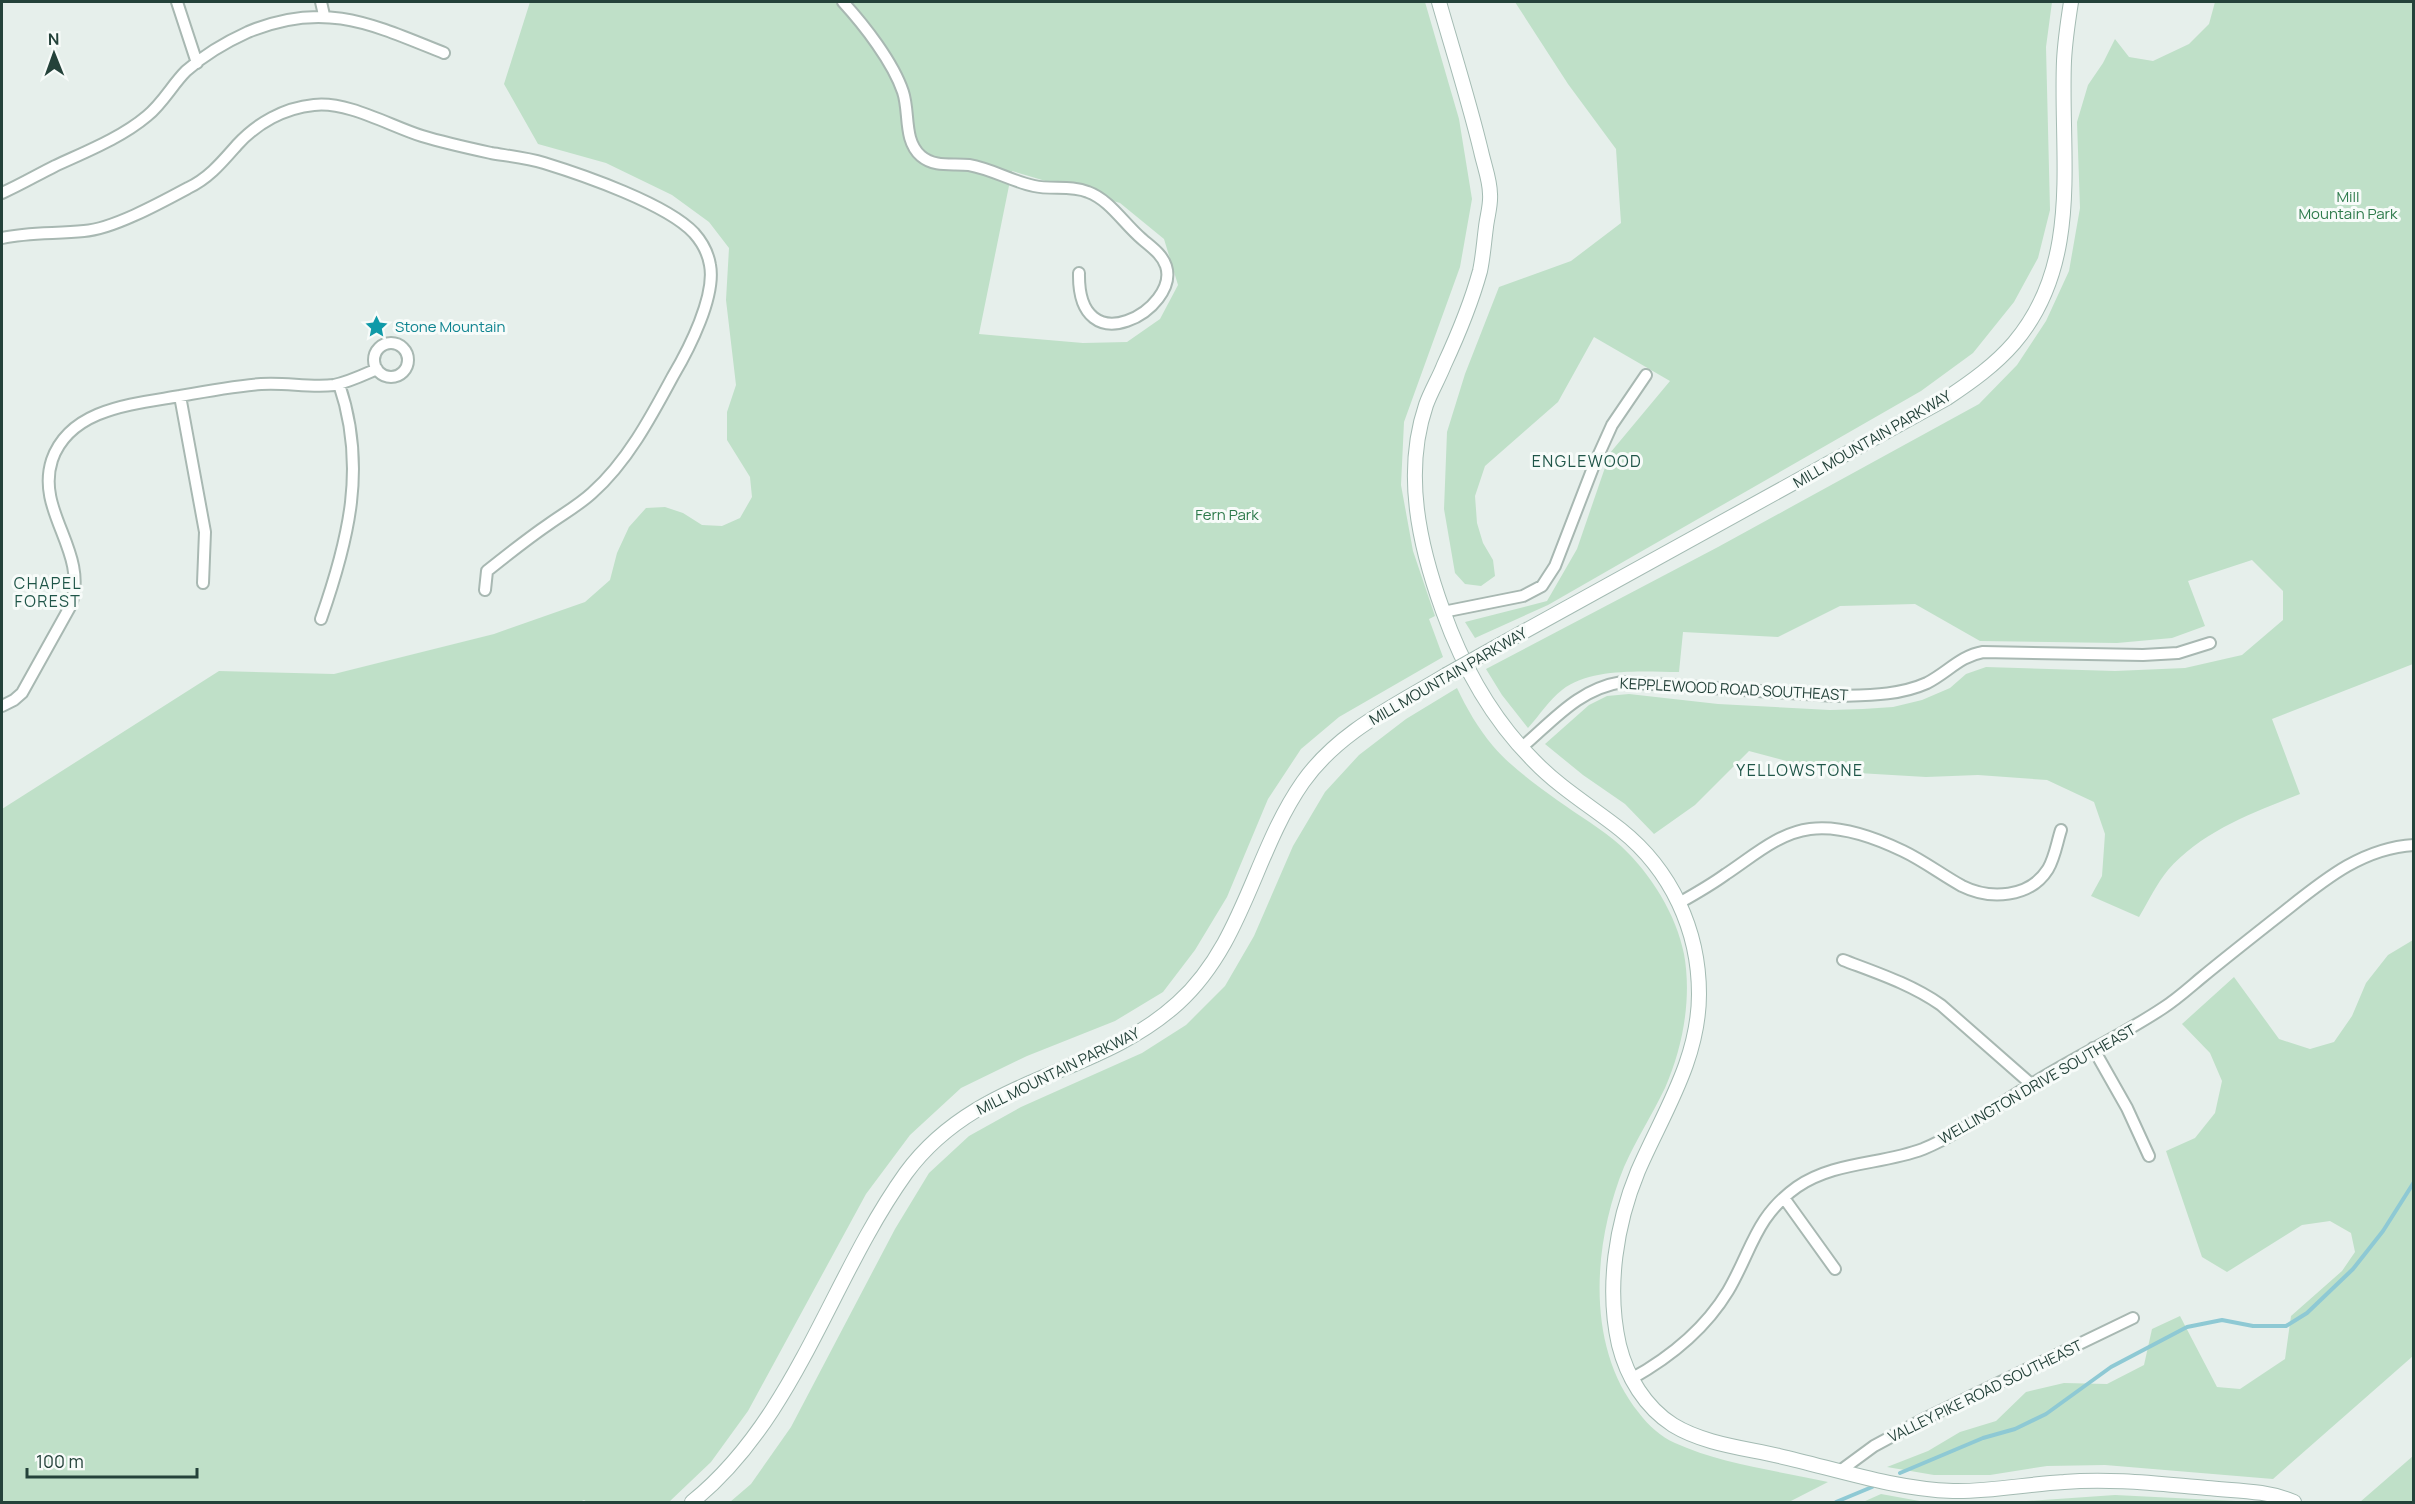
<svg xmlns="http://www.w3.org/2000/svg" width="2415" height="1504" font-family="Manrope,sans-serif">
<style>
.green{fill:#bfe0c8;fill-rule:evenodd}
.lines{fill:none;stroke-linecap:round;stroke-linejoin:round}
.stream{stroke:#8ec9d4;stroke-width:4}
.street-casing{stroke:#a8b8b2;stroke-width:14}
.secondary-casing{stroke:#a4bbb3;stroke-width:16}
.street{stroke:#fff;stroke-width:10}
.secondary{stroke:#fff;stroke-width:14}
.secondary-bridge-casing{stroke:#a4bbb3;stroke-width:16;stroke-linecap:butt}
.secondary-bridge{stroke:#fff;stroke-width:14}
.labels{text-anchor:middle;dominant-baseline:central;stroke-width:6;stroke-linejoin:round;paint-order:stroke}
.park-label{font-size:15px;fill:#2d7a4b;stroke:#f7fbf9}
.culture-label{font-size:15px;fill:#0d838f;stroke:#f7fbf9;text-anchor:start}
.street-label{font-size:15px;fill:#24423a;stroke:#f7fbf9}
.neighbourhood-label{font-size:16px;letter-spacing:1.5px;fill:#1f5548;stroke:#f7fbf9}
</style>
<rect width="100%" height="100%" fill="#e6efeb"/>
<path class="green" d="M530 2H1425L1459 119 1472 199 1460 267 1404 422 1401 485 1413 551 1435 616 1429 619 1443 657 1339 717 1301 749 1268 799 1227 897 1195 950 1163 992 1115 1021 1027 1056 961 1088 910 1135 866 1194 748 1411 711 1462 669 1502H587L584 1500 580 1502H2V809L219 671 334 674 494 634 585 602 610 580 617 553 629 527 646 508 665 507 683 513 702 525 722 526 740 518 752 497 750 477 727 440V412L736 385 726 300 729 248 709 222 672 195 606 163 538 144 504 84ZM1012 171 1120 203 1164 239 1178 285 1160 319 1127 342 1083 343 979 334Z
M1515 2H2052L2046 47 2050 210 2038 258 2014 302 1973 353 1921 391 1548 605 1475 638 1465 622 1547 601 1577 549 1610 453 1670 381 1594 337 1558 402 1485 466 1475 496 1477 523 1483 543 1493 560 1495 576 1481 586 1465 584 1455 573 1444 509 1447 432 1465 374 1499 287 1571 261 1621 223 1616 149 1568 84Z
M2215 2H2413V664L2272 719 2300 794C2254 812 2202 831 2168 870 2157 883 2148 902 2139 917L2091 896 2102 876 2105 834 2094 802 2047 780 1978 775 1926 777 1824 771 1749 751 1695 805 1654 834 1625 804 1583 775 1545 744 1589 705 1607 696 1629 694 1718 704 1830 710 1863 709 1893 707 1922 700 1950 688 1966 674 1986 667 2115 671 2185 668 2242 655 2283 620V591L2252 560 2188 581 2205 626 2172 638 2117 643 1980 641 1915 604 1840 606 1778 637 1683 632 1679 672C1643 672 1592 667 1562 690 1549 700 1539 716 1528 728L1502 695 1486 669 1718 547 1979 404 2017 365 2046 321 2069 271 2080 208 2077 122 2088 85 2103 63 2115 39 2129 57 2153 61 2189 44 2209 24Z
M1457 688C1467 709 1478 728 1493 746 1511 767 1535 784 1557 800 1578 815 1602 829 1621 846 1651 874 1676 914 1684 954 1692 998 1683 1047 1665 1088 1652 1115 1636 1140 1624 1167 1593 1243 1585 1347 1639 1413 1648 1425 1661 1437 1675 1443 1721 1464 1779 1471 1828 1482L1789 1502H730L751 1484 791 1427 895 1229 929 1173 969 1136 1021 1107 1142 1053 1186 1025 1225 986 1254 936 1293 846 1325 792 1359 755 1406 719Z
M2413 940V1356L2273 1479 2105 1465 2047 1466 1990 1475H1934L1887 1467 1928 1451 1960 1432 1996 1421 2026 1392 2064 1383 2107 1384 2144 1365 2152 1329 2180 1316 2217 1387 2240 1389 2285 1359 2291 1316 2342 1271 2355 1252 2351 1233 2330 1221 2302 1225 2227 1272 2202 1257 2166 1151 2195 1138 2215 1113 2222 1081 2210 1053 2182 1024 2234 977 2279 1039 2310 1049 2334 1042 2352 1016 2366 983 2388 955Z
M2413 1456V1502H2360Z
M1881 1494 1925 1502H1863Z
M2115 1495 2256 1502H2012Z"/>
<g class="lines">
<path class="stream" d="M1900 1473 1983 1438 2015 1429 2046 1414 2111 1367 2187 1327 2222 1320 2253 1326H2286L2307 1313 2353 1269 2383 1231 2414 1182
M1836 1502 1872 1487"/>
<defs>
<path id="street" d="M177 2 197 63
M321 2 324 15
M843 2C864 25 893 62 903 92 910 113 903 140 921 156 935 168 953 163 969 165 992 169 1011 181 1034 186 1051 190 1071 185 1088 192 1110 200 1124 224 1142 239 1151 247 1162 254 1166 266 1180 309 1077 367 1079 273
M2 193C20 185 37 175 55 166 85 152 121 138 147 116 163 103 172 85 186 71 204 55 226 42 248 32 324 0 372 24 444 53
M2 238C29 232 56 234 84 231 113 229 162 202 188 188 209 178 222 162 237 145 257 123 284 108 314 105 348 101 390 126 422 136 445 143 468 148 491 153 509 156 527 158 544 163 583 175 667 204 694 233 702 242 708 253 710 265 716 296 689 349 673 376 651 417 627 462 592 493 579 505 563 514 549 524 527 539 507 555 487 571L485 590
M374 360a17 17 0 1 1 34 0a17 17 0 1 1-34 0Z
M180 396 205 532 203 583
M1443 612 1523 596 1542 586 1555 566 1594 465 1612 425 1646 375
M321 619C349 539 367 466 339 384
M2 706 14 700 22 693 71 605C89 551 35 512 52 460 70 408 134 404 180 396 207 391 234 386 261 384 285 382 310 388 334 385 349 382 363 375 377 369
M1521 748C1553 721 1578 689 1622 682L1835 696C1866 695 1898 696 1927 683 1947 673 1960 656 1983 652L2143 655 2178 653 2210 643
M1679 903C1695 894 1711 885 1726 874 1752 857 1778 833 1810 829 1840 825 1876 838 1903 851 1924 861 1942 875 1962 886 1990 900 2030 898 2048 869 2055 857 2057 842 2061 830
M1843 960C1877 973 1911 984 1941 1005L2031 1084
M2093 1048 2127 1108 2149 1156
M1784 1198 1835 1269
M1631 1379C1669 1358 1705 1329 1728 1291 1752 1250 1755 1217 1797 1187 1835 1161 1881 1165 1923 1149 1962 1133 1995 1106 2032 1084 2075 1057 2121 1036 2163 1008 2177 999 2189 988 2201 978 2229 955 2257 933 2285 911 2324 880 2362 848 2414 845
M1840 1471 1874 1446 1926 1418 2133 1318"/>
<path id="secondary" d="M1439 2C1453 51 1469 101 1481 151 1484 165 1490 180 1490 194 1491 205 1487 217 1486 227 1484 242 1483 257 1480 271 1472 300 1457 337 1444 365 1439 378 1431 391 1426 405 1403 473 1419 545 1443 611 1463 667 1492 719 1534 761 1560 788 1592 807 1621 830 1671 870 1699 930 1699 994 1699 1060 1663 1113 1638 1171 1616 1224 1606 1288 1619 1345 1627 1377 1645 1407 1673 1425 1704 1444 1745 1448 1779 1456 1836 1469 1894 1489 1953 1491 1990 1492 2027 1484 2064 1482 2112 1478 2159 1484 2207 1488 2237 1491 2266 1490 2294 1502
M1496 647 1947 398C1971 382 1995 365 2014 343 2083 262 2060 157 2064 61 2065 41 2068 21 2071 2
M692 1502C796 1418 830 1279 906 1173 978 1075 1096 1078 1178 1003 1244 943 1254 852 1303 782 1339 731 1395 706 1446 675"/>
</defs>
<use href="#street" class="street-casing"/>
<use href="#secondary" class="secondary-casing"/>
<use href="#street" class="street"/>
<use href="#secondary" class="secondary"/>
<defs>
<path id="secondary-bridge" d="M1446 675 1496 647"/>
</defs>
<use href="#secondary-bridge" class="secondary-bridge-casing"/>
<use href="#secondary-bridge" class="secondary-bridge"/>
</g>
<defs>
<symbol id="sight-bare" viewBox="-9 -9 18 18"><path d="M0-6L1.8-2.2L6-1.7L2.9 1.2L3.7 5.4L0 3.3L-3.7 5.4L-2.9 1.2L-6-1.7L-1.8-2.2Z" fill="#0f9aa8" stroke="#f7fbf9" stroke-width="2.5" paint-order="stroke"/></symbol>
</defs>
<g fill-rule="evenodd">
<use href="#sight-bare" x="360" y="310" width="33" height="33"/>
</g>
<g class="labels">
<g class="park-label">
<text x="2348" y="196">Mill<tspan x="2348" dy="17">Mountain Park</tspan></text>
<text x="1227" y="514">Fern Park</text>
</g>
<g class="culture-label">
<text x="395" y="326">Stone Mountain</text>
</g>
<g class="street-label">
<text transform="translate(1872 439) rotate(-30)">MILL MOUNTAIN PARKWAY</text>
<text transform="translate(1448 676) rotate(-30)">MILL MOUNTAIN PARKWAY</text>
<text transform="translate(1734 689) rotate(3)">KEPPLEWOOD ROAD SOUTHEAST</text>
<text transform="translate(1058 1071) rotate(-26)">MILL MOUNTAIN PARKWAY</text>
<text transform="translate(2037 1084) rotate(-30)">WELLINGTON DRIVE SOUTHEAST</text>
<text transform="translate(1985 1391) rotate(-26)">VALLEY PIKE ROAD SOUTHEAST</text>
</g>
<g class="neighbourhood-label">
<text x="1587" y="461">ENGLEWOOD</text>
<text x="48" y="583">CHAPEL<tspan x="48" dy="18">FOREST</tspan></text>
<text x="1800" y="770">YELLOWSTONE</text>
</g>
</g>
<rect width="2415" height="1504" fill="none" stroke="#24423a" stroke-width="6"/>
<g transform="translate(54 54) rotate(359)" stroke="#f7fbf9" stroke-width="4.5" paint-order="stroke">
<path d="M0-4.5L10 22L0 15L-10 22Z" fill="#24423a"/>
<text y="-9" font-size="16" font-weight="bold" text-anchor="middle" fill="#24423a">N</text>
</g>
<path d="M27 1468v9h170v-9" fill="none" stroke="#24423a" stroke-width="3"/>
<text x="36" y="1468" font-size="18" fill="#24423a" stroke="#f7fbf9" stroke-width="4.5" paint-order="stroke">100 m</text>
</svg>
